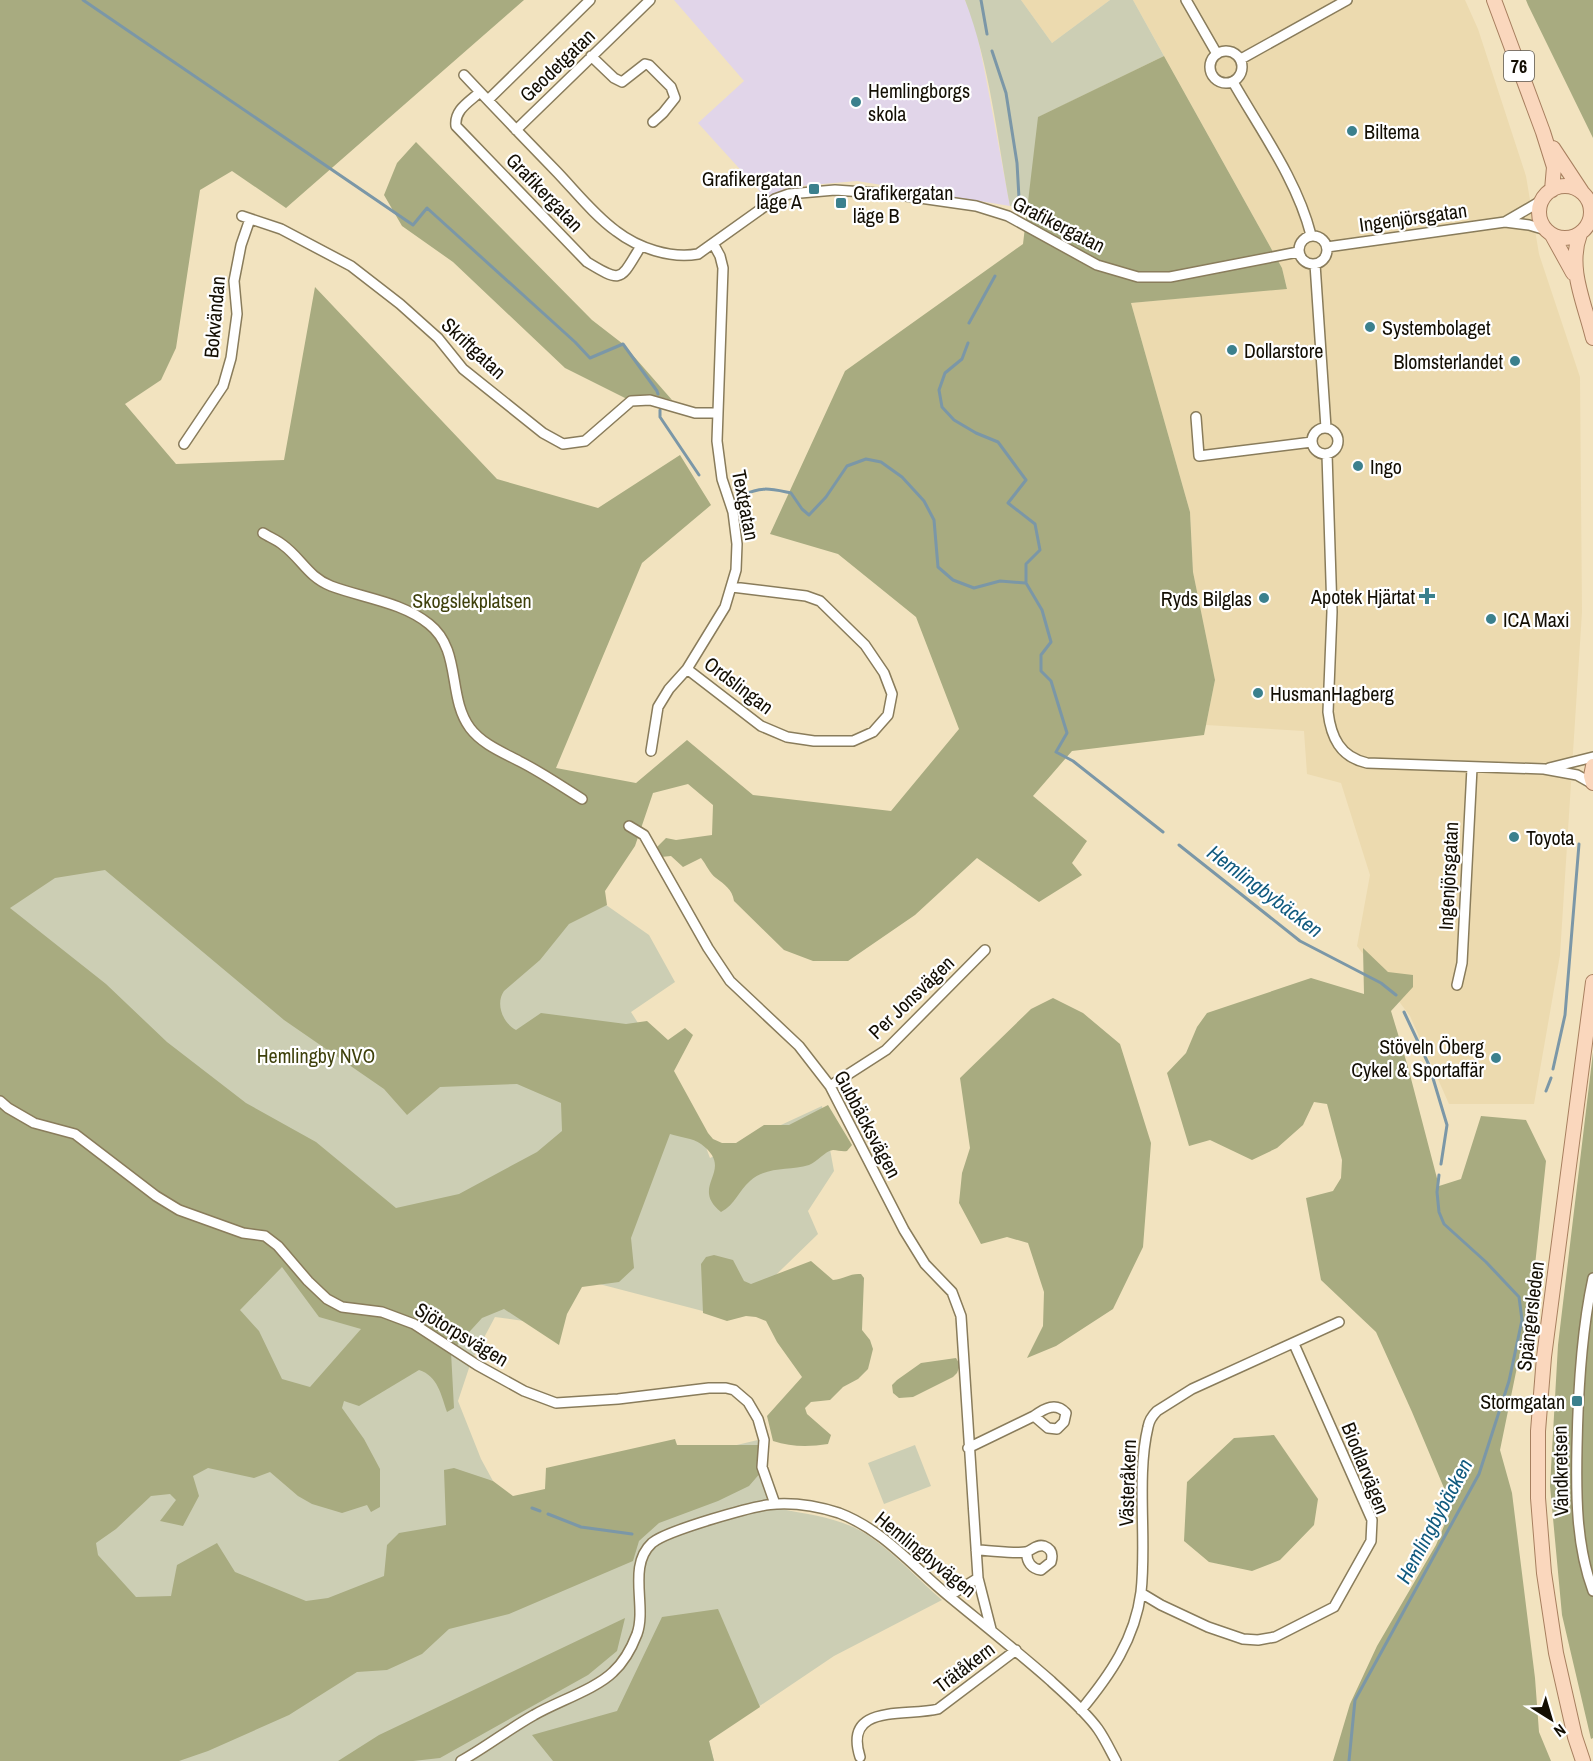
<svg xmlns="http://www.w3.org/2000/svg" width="1593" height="1761" font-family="'Archivo Narrow',sans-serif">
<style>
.built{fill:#ecdaaf}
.education{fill:#e1d5e9}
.green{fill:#ccceb4}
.forest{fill:#a8ab80;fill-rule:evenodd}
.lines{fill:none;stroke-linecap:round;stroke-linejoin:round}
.stream{stroke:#7b97a7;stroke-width:3}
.minor-casing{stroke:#897c5b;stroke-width:12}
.primary-casing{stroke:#a77f5f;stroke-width:16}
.minor{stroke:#fff;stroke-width:9}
.primary{stroke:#fad7bd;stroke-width:14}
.poi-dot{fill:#3b808d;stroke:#fff;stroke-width:2}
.labels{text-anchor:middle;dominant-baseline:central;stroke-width:4.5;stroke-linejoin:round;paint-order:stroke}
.shield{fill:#fff;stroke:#5a564f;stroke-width:1.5}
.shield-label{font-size:18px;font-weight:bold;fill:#130e03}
.street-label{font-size:20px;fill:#130e03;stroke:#fff}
.poi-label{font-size:20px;fill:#130e03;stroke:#fff;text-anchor:start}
.park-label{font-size:20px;fill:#3f410c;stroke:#fff}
.water-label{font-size:21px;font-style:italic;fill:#105a7e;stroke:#fff}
</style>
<rect width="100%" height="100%" fill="#f2e3bf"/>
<path class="built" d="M1021 0H1110L1052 43Z
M1133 0H1465L1478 29 1526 176 1539 254 1580 377 1582 612 1560 955 1534 1104H1449L1410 1016 1357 946 1370 875 1341 783 1307 774 1304 731 1206 725 1215 680 1193 572 1190 512 1131 303 1287 288 1282 268Z"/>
<path class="education" d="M674 0H965L975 24 985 73 1010 206 857 181 788 187 766 198 698 123 744 81Z"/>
<path class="green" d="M965 0H1021L1052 43 1110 0H1133L1164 56 1039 117 1028 207 1010 206C997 138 990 65 965 0Z
M0 217 41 330 589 893 649 935 675 982 631 1012 691 1107 710 1158 822 1106 834 1171 808 1211 818 1234 749 1301 722 1316 580 1279 559 1326 495 1317 471 1362 458 1401 481 1459 493 1481 489 1480 498 1502 762 1439 768 1481 780 1509C813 1515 849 1519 876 1541 899 1558 920 1581 942 1600L834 1656 724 1730 709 1741 714 1761H0Z
M915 1445 931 1486 884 1504 868 1463Z"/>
<path class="forest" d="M0 0H524L286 208 232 171 200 190 176 348 161 380 125 404 176 464 284 460 315 287 497 479 598 508 680 455 711 505 642 563 556 768 636 783 687 740 753 795 891 811 959 729 916 617 838 554 770 534 845 371 1023 244 1038 117 1164 56 1282 268 1287 289 1131 303 1190 512 1193 572 1215 680 1204 735 1072 751 1033 796 1087 841 1072 863 1082 875 1039 902 977 858 915 915 848 961H813L784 950 734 901C732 889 725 885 716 878 710 874 706 864 701 858L683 867 671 856 661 857 657 847 666 838 676 840 712 835 713 805 688 784 653 793 635 846 605 891 607 905 569 924 540 960 504 991C495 1004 503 1023 516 1030L541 1013 626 1024 647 1021 668 1040 685 1028 693 1035 674 1071 708 1133 713 1139 722 1143H736L764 1125H789L828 1105 852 1145 847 1151C842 1152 838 1150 833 1150 825 1151 817 1162 809 1165 789 1171 766 1166 750 1181 739 1190 735 1205 721 1212 688 1185 737 1171 701 1144 693 1138 679 1137 670 1134L631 1238 634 1268 619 1282 582 1287 567 1314 559 1345 504 1309 482 1318 451 1352 454 1408 447 1412C441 1395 438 1376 419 1370L359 1406 344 1401 342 1408 364 1439 380 1469V1507L371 1512 367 1505 342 1513 312 1504 298 1496 270 1472 254 1478 208 1468 193 1476 199 1496 183 1526 160 1521 176 1500 170 1494 151 1496 116 1529 96 1543 98 1555 136 1597 171 1596 177 1565 217 1543 235 1572 306 1601 328 1598 384 1576 387 1545 399 1533 446 1525 444 1470 454 1468 493 1481 513 1496 545 1489 546 1468 675 1439 677 1445H758L762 1471 749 1486 718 1501 659 1523 639 1541 633 1561 509 1614 449 1629 422 1654 387 1670 357 1672 289 1715 208 1751 179 1761H0ZM105 870 284 1020 384 1089 407 1115 440 1087 517 1084 561 1103 562 1131 537 1152 459 1194 396 1208 316 1142 246 1103 167 1042 106 984 10 908 55 878ZM282 1267 319 1317 361 1329 310 1387 282 1379 259 1331 240 1310Z
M1526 0H1593V138L1528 5Z
M416 142 592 320 623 344 672 400 650 395 627 399 565 368 453 262 402 226 384 195 397 163Z
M1363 948 1388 972 1413 975V987L1391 1011 1408 1067 1439 1186 1461 1179 1481 1116 1526 1120 1546 1161 1532 1294 1500 1450 1512 1493 1535 1678 1539 1732 1551 1761H1333L1350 1704 1377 1646 1436 1545 1452 1507 1412 1412 1376 1332 1321 1280 1306 1198 1333 1191 1341 1178 1342 1160 1327 1104 1314 1102 1303 1125 1277 1148 1252 1160 1210 1140 1189 1146 1167 1073 1186 1053 1197 1027 1207 1013 1311 978 1364 994Z
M1053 998 1083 1013 1120 1044 1151 1143 1143 1247 1113 1309 1056 1346 1027 1358 1043 1326 1044 1292 1028 1243 1007 1237 981 1244 959 1203 962 1173 970 1148 960 1078 1031 1009Z
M1593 1052V1738L1591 1739 1562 1615 1550 1486 1558 1345Z
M714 1255 733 1260 744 1281 751 1284 811 1261 833 1280C844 1279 850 1273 861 1274L864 1278 862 1330 870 1340 873 1349 868 1369 858 1379 843 1387 830 1400 811 1402 805 1408 807 1414 831 1435 828 1444C809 1447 791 1447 773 1441L767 1416 802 1377 777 1342 766 1321 756 1317 746 1316 727 1321 703 1313 701 1264 706 1257Z
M956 1358 960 1365 957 1373 953 1377 913 1397 899 1398 893 1393 892 1385 897 1380 921 1363Z
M1274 1435 1318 1499 1314 1525 1280 1560 1252 1571 1209 1562 1184 1541 1187 1482 1234 1438Z
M718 1609 760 1707 709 1741 714 1761H553L532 1735 617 1711 662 1617Z
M625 1618 617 1651 588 1675 440 1758 413 1761H338L379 1735Z"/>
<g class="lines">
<path class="stream" d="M83 0 413 225 427 208 575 342 590 358 623 344 657 391 658 394
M981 0 987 34
M992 51 1006 93 1017 163 1019 198
M969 323 995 276
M968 343 962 359 945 373 939 390 942 407 954 420 976 433 998 442 1026 480 1008 503 1035 524 1040 550 1026 564V583L1042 610 1051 642 1041 655V671L1051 681 1067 733 1056 752 1073 761 1163 832
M660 410V417L699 475
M743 495C762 486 771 489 791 493L802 509 809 515 826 497 847 466 866 459 881 462 902 477 924 501 934 520 938 567 953 580 974 588 1000 581 1025 583
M1179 845 1300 941 1381 983 1396 995
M1404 1012 1429 1065 1447 1125 1441 1164
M1553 1069 1565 1015 1579 844
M1546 1091 1551 1078
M532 1508 540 1511
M548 1514 581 1527 632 1534
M1349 1761 1355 1700 1479 1474 1509 1381 1522 1320 1519 1297 1486 1262 1444 1224 1439 1212 1437 1192 1439 1175"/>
<defs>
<path id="minor" d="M1186 0 1217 54
M1210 67a16 16 0 1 1 32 0a16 16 0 1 1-32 0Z
M591 56 614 78 622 82 645 64 649 65 671 87 675 98 663 113 653 122
M1241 59 1347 0
M464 75C495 108 526 140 557 172 576 192 594 215 616 231 638 248 671 259 698 254L775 199 789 194 835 190 892 194 976 206 1008 216 1097 265 1138 277H1170L1298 252
M1233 82C1261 131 1297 180 1311 235
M480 92C469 102 454 110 456 126L587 262C623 284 620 280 641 246
M488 100 590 0
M516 130 650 0
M242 216 281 229 351 266 400 304 438 338 463 369 543 433 563 444 585 441 631 401 650 400 695 413H717
M1505 222 1541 201
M1299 250a14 14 0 1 1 28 0a14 14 0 1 1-28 0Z
M1327 247 1505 222 1529 225 1546 230
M1315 264 1326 428
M1196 417 1199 456 1312 442
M1312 441a13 13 0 1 1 26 0a13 13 0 1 1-26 0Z
M184 444 223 386 231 358 237 314 234 281 241 245 250 219
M1327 454 1332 612 1328 712C1331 737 1340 757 1367 763L1544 769 1577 775 1593 784
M263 533C269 537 277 540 283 545 301 558 308 577 331 586 363 598 402 602 429 624 462 650 447 697 470 728 482 744 502 752 519 761 541 772 561 786 582 799
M687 669 761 726 787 737 814 741H853L873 732 888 715 892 694 884 673 865 645 820 601 806 596 732 587
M651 751 658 707 669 689 687 669 725 607 736 570 737 544 733 512 722 479 717 441 723 268 720 256 714 245
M1549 768 1593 757
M629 826 644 835 708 948 730 981 799 1046 830 1086 904 1230 925 1264 952 1292 961 1316 978 1578 991 1629
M1457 985 1462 963 1472 768
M830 1086 886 1050 985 950
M0 1101 8 1108 34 1123 75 1134 156 1196 179 1210 243 1233 265 1236 278 1246 308 1281 327 1299 342 1307 382 1312 414 1324 477 1365 524 1391 556 1403 618 1399 709 1388H726L734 1390 748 1402 758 1419 764 1440 762 1467 775 1504
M1593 1278C1581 1333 1578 1391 1577 1447 1576 1495 1576 1545 1593 1591
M968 1448 1034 1416 1048 1428 1057 1429 1064 1422 1066 1413C1056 1402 1045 1408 1034 1416
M976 1550C988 1550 1016 1554 1026 1552 1033 1550 1036 1544 1044 1546 1052 1549 1053 1555 1051 1562L1041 1570C1032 1569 1026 1562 1027 1552
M1141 1593 1161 1605 1208 1627 1243 1639 1258 1640 1275 1637 1334 1607 1371 1541 1372 1520 1294 1344
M949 1596 978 1578
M1081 1710C1110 1675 1135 1639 1141 1592 1147 1540 1136 1477 1148 1427 1149 1421 1153 1415 1157 1411L1192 1389 1339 1322
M860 1757C843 1703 905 1717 938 1709L1016 1650
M461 1761C486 1747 509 1729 534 1715 556 1702 596 1689 613 1672 624 1662 632 1647 637 1634 647 1606 627 1566 652 1543 666 1531 757 1504 777 1504 797 1503 820 1507 839 1513 884 1530 914 1568 950 1597 984 1625 1018 1652 1051 1681 1067 1696 1085 1711 1098 1729 1105 1739 1110 1750 1116 1761"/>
<path id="primary" d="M1494 0 1543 132 1554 167 1552 190
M1553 148 1582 192
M1539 212a26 26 0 1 1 52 0a26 26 0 1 1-52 0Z
M1580 234C1567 268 1585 304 1593 338
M1552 235 1573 273
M1593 766 1591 776 1593 783
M1583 1761 1575 1737 1556 1653 1544 1573 1538 1498V1431L1544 1357 1593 982"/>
</defs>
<use href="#minor" class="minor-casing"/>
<use href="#primary" class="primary-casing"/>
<use href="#minor" class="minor"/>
<use href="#primary" class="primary"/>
</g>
<g class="poi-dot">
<circle cx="856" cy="102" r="6"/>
<circle cx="1352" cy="131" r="6"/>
<rect x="808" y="183" width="12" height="12" rx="3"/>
<rect x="835" y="197" width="12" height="12" rx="3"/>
<circle cx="1370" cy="327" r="6"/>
<circle cx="1232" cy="350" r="6"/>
<circle cx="1515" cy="361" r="6"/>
<circle cx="1358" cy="466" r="6"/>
<path d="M1424 587h6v6h6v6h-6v6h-6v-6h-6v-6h6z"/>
<circle cx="1264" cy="598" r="6"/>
<circle cx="1491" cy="619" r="6"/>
<circle cx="1258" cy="693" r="6"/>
<circle cx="1514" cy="837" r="6"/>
<circle cx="1496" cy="1058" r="6"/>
<rect x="1571" y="1395" width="12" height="12" rx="3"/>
</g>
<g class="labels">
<rect class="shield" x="1504" y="51" width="30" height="30" rx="4.5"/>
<g class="shield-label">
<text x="1519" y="66">76</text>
</g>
<g class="street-label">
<text transform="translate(557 65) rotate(-44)">Geodetgatan</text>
<text transform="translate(545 192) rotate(46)">Grafikergatan</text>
<text transform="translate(1413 217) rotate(-8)">Ingenjörsgatan</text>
<text transform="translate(1059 224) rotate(27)">Grafikergatan</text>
<text transform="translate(214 317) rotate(-85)">Bokvändan</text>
<text transform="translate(474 348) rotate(43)">Skriftgatan</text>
<text transform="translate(746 505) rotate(79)">Textgatan</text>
<text transform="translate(739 685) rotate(37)">Ordslingan</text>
<text transform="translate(1448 876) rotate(-87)">Ingenjörsgatan</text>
<text transform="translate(911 997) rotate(-44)">Per Jonsvägen</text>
<text transform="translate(868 1124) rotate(62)">Gubbäcksvägen</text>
<text transform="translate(1530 1316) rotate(-83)">Spängersleden</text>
<text transform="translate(462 1334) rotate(31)">Sjötorpsvägen</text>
<text transform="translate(1366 1468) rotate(68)">Biodlarvägen</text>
<text transform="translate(1560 1471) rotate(-91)">Vändkretsen</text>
<text transform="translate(1127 1483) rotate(-88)">Västeråkern</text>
<text transform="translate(926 1554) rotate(39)">Hemlingbyvägen</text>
<text transform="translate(964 1667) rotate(-37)">Trätåkern</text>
</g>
<g class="poi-label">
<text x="868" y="90">Hemlingborgs<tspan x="868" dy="23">skola</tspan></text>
<text x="1364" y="131">Biltema</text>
<text x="802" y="178" text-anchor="end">Grafikergatan<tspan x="802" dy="23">läge A</tspan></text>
<text x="853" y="192">Grafikergatan<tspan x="853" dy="23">läge B</tspan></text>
<text x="1382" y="327">Systembolaget</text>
<text x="1244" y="350">Dollarstore</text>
<text x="1503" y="361" text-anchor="end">Blomsterlandet</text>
<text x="1370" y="466">Ingo</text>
<text x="1415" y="596" text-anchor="end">Apotek Hjärtat</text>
<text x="1252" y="598" text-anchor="end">Ryds Bilglas</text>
<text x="1503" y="619">ICA Maxi</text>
<text x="1270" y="693">HusmanHagberg</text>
<text x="1526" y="837">Toyota</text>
<text x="1484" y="1046" text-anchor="end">Stöveln Öberg<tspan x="1484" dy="23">Cykel &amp; Sportaffär</tspan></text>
<text x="1565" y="1401" text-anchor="end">Stormgatan</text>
</g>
<g class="park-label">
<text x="472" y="600">Skogslekplatsen</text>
<text x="316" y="1055">Hemlingby NVO</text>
</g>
<g class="water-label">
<text transform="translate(1265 891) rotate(37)">Hemlingbybäcken</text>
<text transform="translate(1434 1521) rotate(-62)">Hemlingbybäcken</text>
</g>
</g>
<g transform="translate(1551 1719) rotate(143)" stroke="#ffffff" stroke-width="4.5" paint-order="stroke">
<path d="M0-4.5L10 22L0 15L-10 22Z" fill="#130e03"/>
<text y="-9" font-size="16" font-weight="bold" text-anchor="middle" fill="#130e03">N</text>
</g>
</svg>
